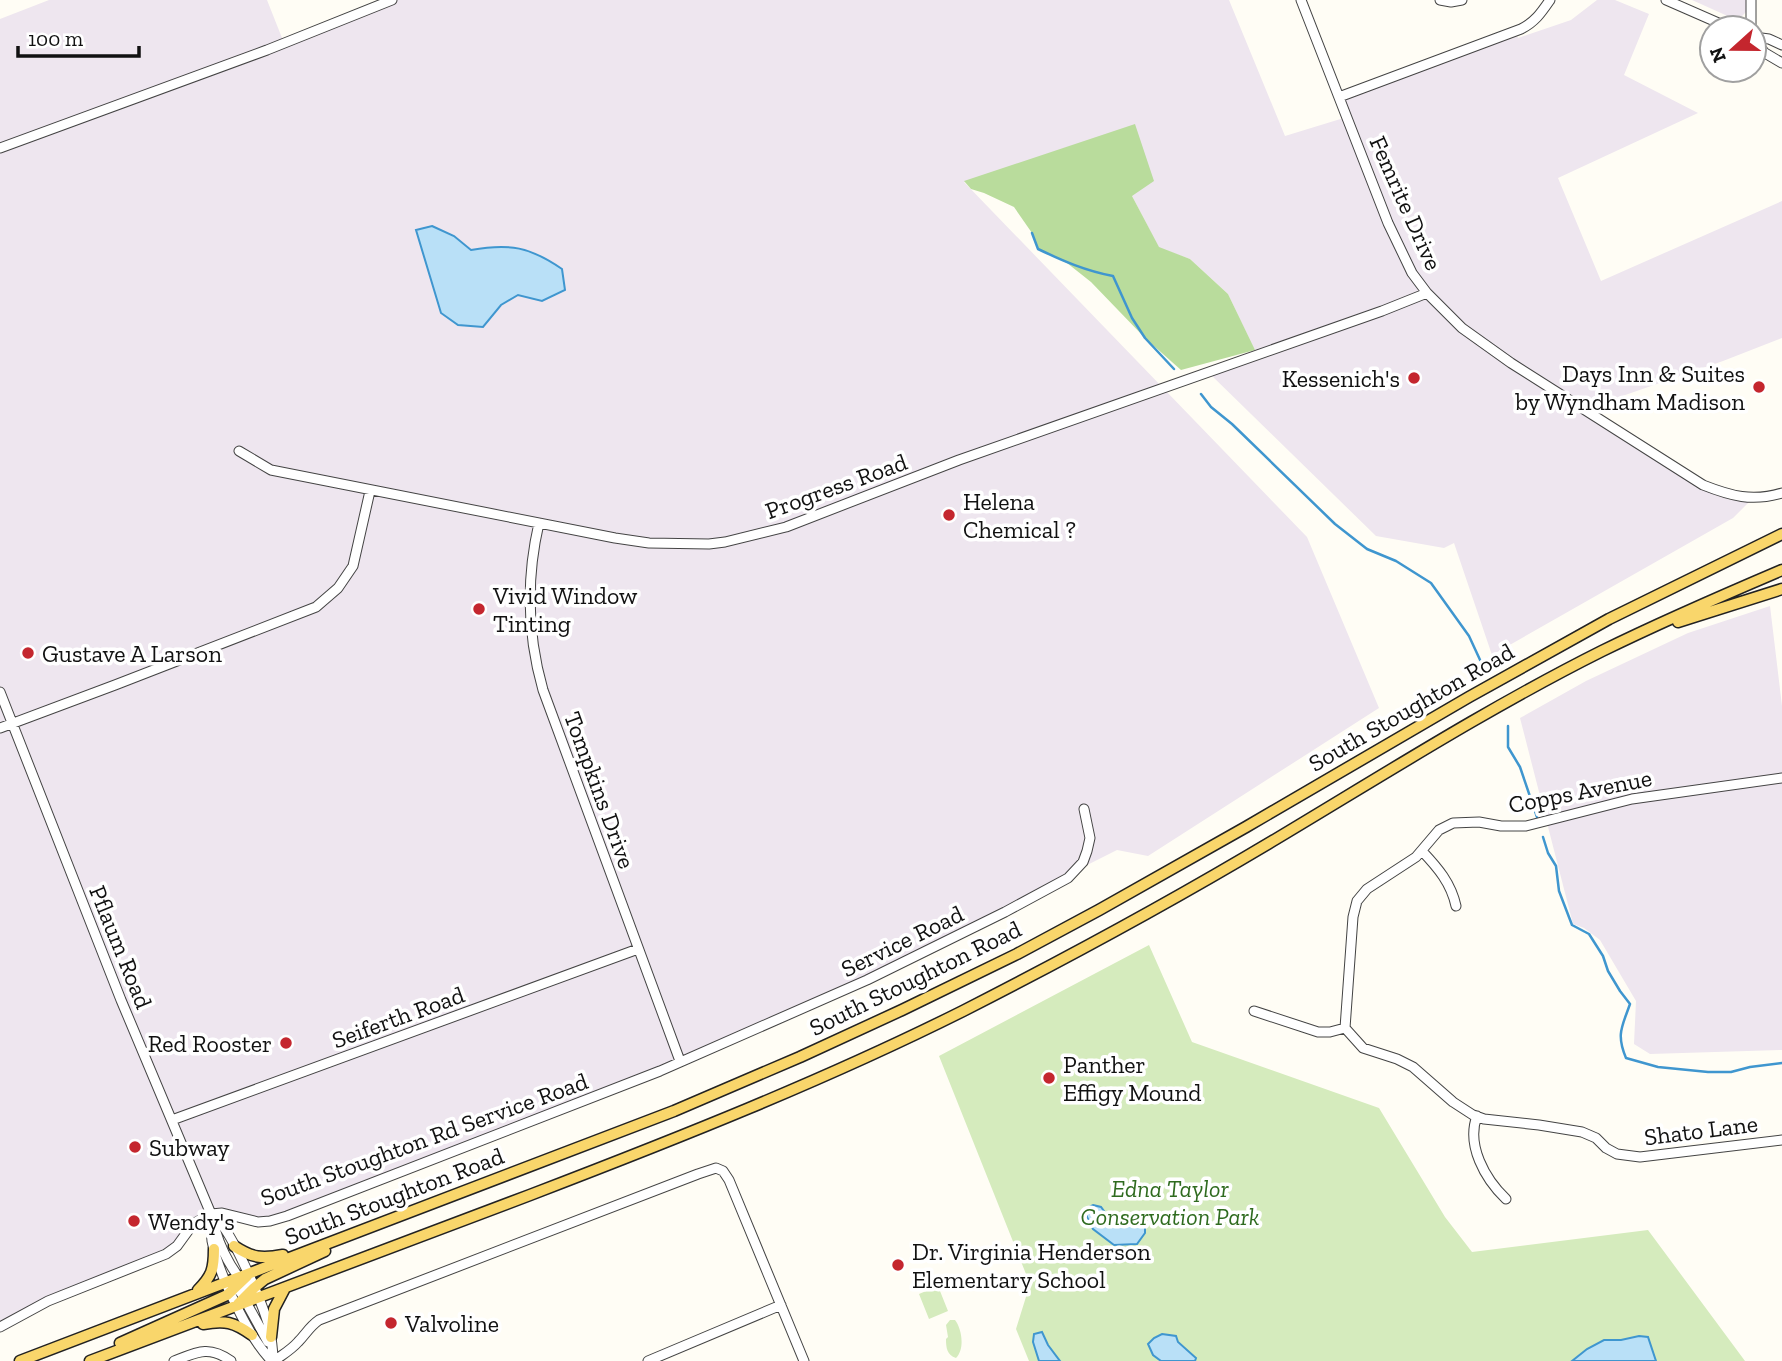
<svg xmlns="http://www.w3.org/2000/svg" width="1782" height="1361" font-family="'Zilla Slab',serif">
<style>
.industrial{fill:#eee6ef}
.green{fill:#d5ebbd}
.forest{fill:#b9dc9c}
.water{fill:#b9e0f7;stroke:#3f96cf;stroke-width:2}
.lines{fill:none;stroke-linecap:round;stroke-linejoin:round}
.stream{stroke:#3f96cf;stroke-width:2.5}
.minor-casing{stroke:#444;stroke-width:11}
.major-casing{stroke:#222;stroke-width:13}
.minor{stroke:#fff;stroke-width:9}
.major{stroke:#f9d66b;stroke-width:10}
.poi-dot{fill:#c4262e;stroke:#fff;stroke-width:2.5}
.labels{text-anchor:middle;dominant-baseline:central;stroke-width:7;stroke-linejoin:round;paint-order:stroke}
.street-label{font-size:24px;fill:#111;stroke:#fff}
.poi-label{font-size:24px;fill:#111;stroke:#fff;text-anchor:start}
.park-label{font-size:24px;font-style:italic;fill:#2f6b1f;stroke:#fff}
</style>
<rect width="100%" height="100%" fill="#fffdf5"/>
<path class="industrial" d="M49 0H267L284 43 392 0H1229L1285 136 1347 117 1339 97 1515 31 1518 38 1571 20 1597 0H1615L1649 14 1624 75 1698 113 1558 178 1601 281 1782 201V338L1723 361 1585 409 1703 485 1753 498 1733 518 1492 655 1454 543 1444 548 1376 536 1209 373 1257 355 1228 294 1190 259 1159 248 1132 196 964 182 1307 537 1379 708 1148 856 1117 850 785 1017 277 1219 207 1215 177 1246 87 1284 0 1327V19Z
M1692 0H1747L1746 12 1740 18H1732Z
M1770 606 1782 706V1050L1650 1054 1634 1044 1636 1001 1600 940 1584 928 1573 924 1520 718 1586 681 1688 633Z"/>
<path class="green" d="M1149 945 1192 1042 1379 1108 1445 1217 1472 1252 1648 1230 1745 1361H1029L1016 1329 1030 1284 939 1056Z
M938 1286 948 1311 929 1319 919 1294Z
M950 1320H955C962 1329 965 1349 956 1358 947 1355 946 1348 946 1339L948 1337 946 1325Z"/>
<path class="forest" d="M1135 124 1154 181 1132 196 1159 247 1190 259 1228 294 1255 350 1181 370 1145 338 1091 282 1067 263 1038 249 1032 233 1014 207 984 193 971 189 964 181Z"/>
<path class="water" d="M432 226 454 236 471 250C510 243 530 247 562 269L565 290 542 301 518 295 501 305 483 327 458 325 441 313 416 230Z
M1093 1205 1101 1207 1109 1218 1136 1217 1145 1219V1233L1137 1244 1114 1245 1093 1229 1087 1217V1208Z
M1042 1332 1048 1345 1060 1361H1039L1033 1342 1034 1334Z
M1162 1334 1176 1336 1178 1342 1196 1358 1195 1361H1161L1153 1355 1148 1344 1154 1338Z
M1639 1336 1648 1337 1656 1361H1572L1587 1349 1604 1340H1621Z"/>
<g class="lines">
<path class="stream" d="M1032 233 1038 249C1063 261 1086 271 1113 276L1132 318 1145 338 1174 369
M1201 394 1211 407 1232 424 1335 524 1367 549 1396 561 1431 583 1469 636 1481 662 1489 663
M1508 726V747L1520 767 1537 817
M1543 837 1548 853 1556 866 1559 891 1572 925 1589 934 1603 956 1608 971 1620 991 1630 1004C1622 1027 1616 1034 1626 1058L1658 1067 1708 1072H1731L1750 1067 1782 1063"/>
<defs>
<path id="minor" d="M1301 0 1388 223 1412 273 1427 293 1462 328 1511 363 1703 485C1731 496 1752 502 1782 493
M1440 0 1451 2 1462 0
M1666 0 1730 28
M1751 28V0
M1754 37 1769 39 1782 45
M1754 40 1765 53 1782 63
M1339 97 1521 29C1535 22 1541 13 1550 0
M0 148 267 50 392 0
M239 451 271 470 615 538 649 543 709 544 725 542 786 527 959 460 1382 311 1427 293
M539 523C526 579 527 634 543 690L680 1061
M0 692 121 1000 211 1214C211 1223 211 1232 212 1241 218 1272 249 1339 272 1361
M0 728 115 685 316 607 338 588 353 566 370 491
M1782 778 1632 799 1526 826H1501L1479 822 1453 823 1439 830 1416 857 1367 889 1357 901 1353 917 1345 1028 1363 1048 1397 1059 1413 1067 1453 1102 1473 1115 1484 1119 1539 1125 1582 1132 1596 1138 1606 1148 1617 1154 1640 1157 1782 1140
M1422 851C1438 868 1451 883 1456 906
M1254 1011 1318 1032H1330L1345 1028
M1477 1116C1466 1145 1485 1179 1506 1199
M172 1120 638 949
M211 1214C230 1224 261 1301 268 1323 271 1336 273 1348 273 1361
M215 1229C222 1253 236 1277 254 1295
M232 1283 241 1293 268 1342
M0 1327 48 1301 166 1254 177 1246 193 1224 211 1214 222 1213 258 1222 270 1221 287 1216 660 1071 867 980 1005 912 1068 878 1083 862 1087 851 1090 838 1084 809
M174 1361C197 1352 209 1345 231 1361
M274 1361C282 1355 291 1350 298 1342 306 1334 309 1327 319 1320L698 1174 716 1168 723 1171 729 1180 804 1361
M648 1361 781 1305"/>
<path id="major" d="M1678 622 1782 589
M234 1246C252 1258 262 1259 283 1255
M198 1290C212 1276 214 1269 214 1249
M238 1304 254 1288 265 1279 325 1251
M203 1324C225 1320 234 1322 252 1335
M271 1337 274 1309 285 1288
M120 1343 227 1295 247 1276
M20 1361 674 1111 800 1057 902 1010 1017 954 1099 910 1246 827 1469 697 1609 619 1782 534
M90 1361C237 1305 384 1251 530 1195 676 1139 823 1081 963 1011 1069 957 1174 900 1276 839 1383 775 1490 707 1602 651 1661 622 1721 596 1782 570"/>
</defs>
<use href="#minor" class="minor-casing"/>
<use href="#major" class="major-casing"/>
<use href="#minor" class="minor"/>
<use href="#major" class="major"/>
</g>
<g class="poi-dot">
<circle cx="1414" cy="378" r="7"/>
<circle cx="1759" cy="387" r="7"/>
<circle cx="949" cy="515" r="7"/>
<circle cx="479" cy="609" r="7"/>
<circle cx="28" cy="653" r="7"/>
<circle cx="286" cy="1043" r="7"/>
<circle cx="1049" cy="1078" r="7"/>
<circle cx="135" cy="1147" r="7"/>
<circle cx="134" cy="1221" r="7"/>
<circle cx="898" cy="1265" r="7"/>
<circle cx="391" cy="1323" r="7"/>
</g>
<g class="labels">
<g class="street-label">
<text transform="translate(1406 203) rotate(66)">Femrite Drive</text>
<text transform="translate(836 486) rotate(-20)">Progress Road</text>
<text transform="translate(1411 707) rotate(-30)">South Stoughton Road</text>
<text transform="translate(600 790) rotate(70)">Tompkins Drive</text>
<text transform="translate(1580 791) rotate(-11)">Copps Avenue</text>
<text transform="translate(902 941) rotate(-26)">Service Road</text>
<text transform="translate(121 947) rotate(68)">Pflaum Road</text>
<text transform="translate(915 978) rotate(-26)">South Stoughton Road</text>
<text transform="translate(398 1017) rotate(-20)">Seiferth Road</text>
<text transform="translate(1701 1130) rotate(-7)">Shato Lane</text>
<text transform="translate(424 1139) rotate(-20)">South Stoughton Rd Service Road</text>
<text transform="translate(394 1196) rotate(-21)">South Stoughton Road</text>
</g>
<g class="poi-label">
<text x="1745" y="373" text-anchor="end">Days Inn &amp; Suites<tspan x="1745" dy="28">by Wyndham Madison</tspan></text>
<text x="1400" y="378" text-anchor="end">Kessenich's</text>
<text x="963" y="501">Helena<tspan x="963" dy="28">Chemical ?</tspan></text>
<text x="493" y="595">Vivid Window<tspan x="493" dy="28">Tinting</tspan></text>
<text x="42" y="653">Gustave A Larson</text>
<text x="272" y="1043" text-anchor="end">Red Rooster</text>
<text x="1063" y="1064">Panther<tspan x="1063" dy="28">Effigy Mound</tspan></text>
<text x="149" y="1147">Subway</text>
<text x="148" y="1221">Wendy's</text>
<text x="912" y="1251">Dr. Virginia Henderson<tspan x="912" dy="28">Elementary School</tspan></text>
<text x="405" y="1323">Valvoline</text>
</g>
<g class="park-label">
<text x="1170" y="1188">Edna Taylor<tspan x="1170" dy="28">Conservation Park</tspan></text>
</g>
</g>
<g transform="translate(1733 49) rotate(249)"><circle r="33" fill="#ffffff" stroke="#a0a0a0" stroke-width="2"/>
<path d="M0-5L12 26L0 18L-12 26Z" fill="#c4262e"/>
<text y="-10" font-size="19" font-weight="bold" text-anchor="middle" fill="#111111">N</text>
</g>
<path d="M18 46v10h121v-10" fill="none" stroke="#111111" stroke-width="3.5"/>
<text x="28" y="46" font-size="21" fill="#111111" stroke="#ffffff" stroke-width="5" paint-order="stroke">100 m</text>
</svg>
